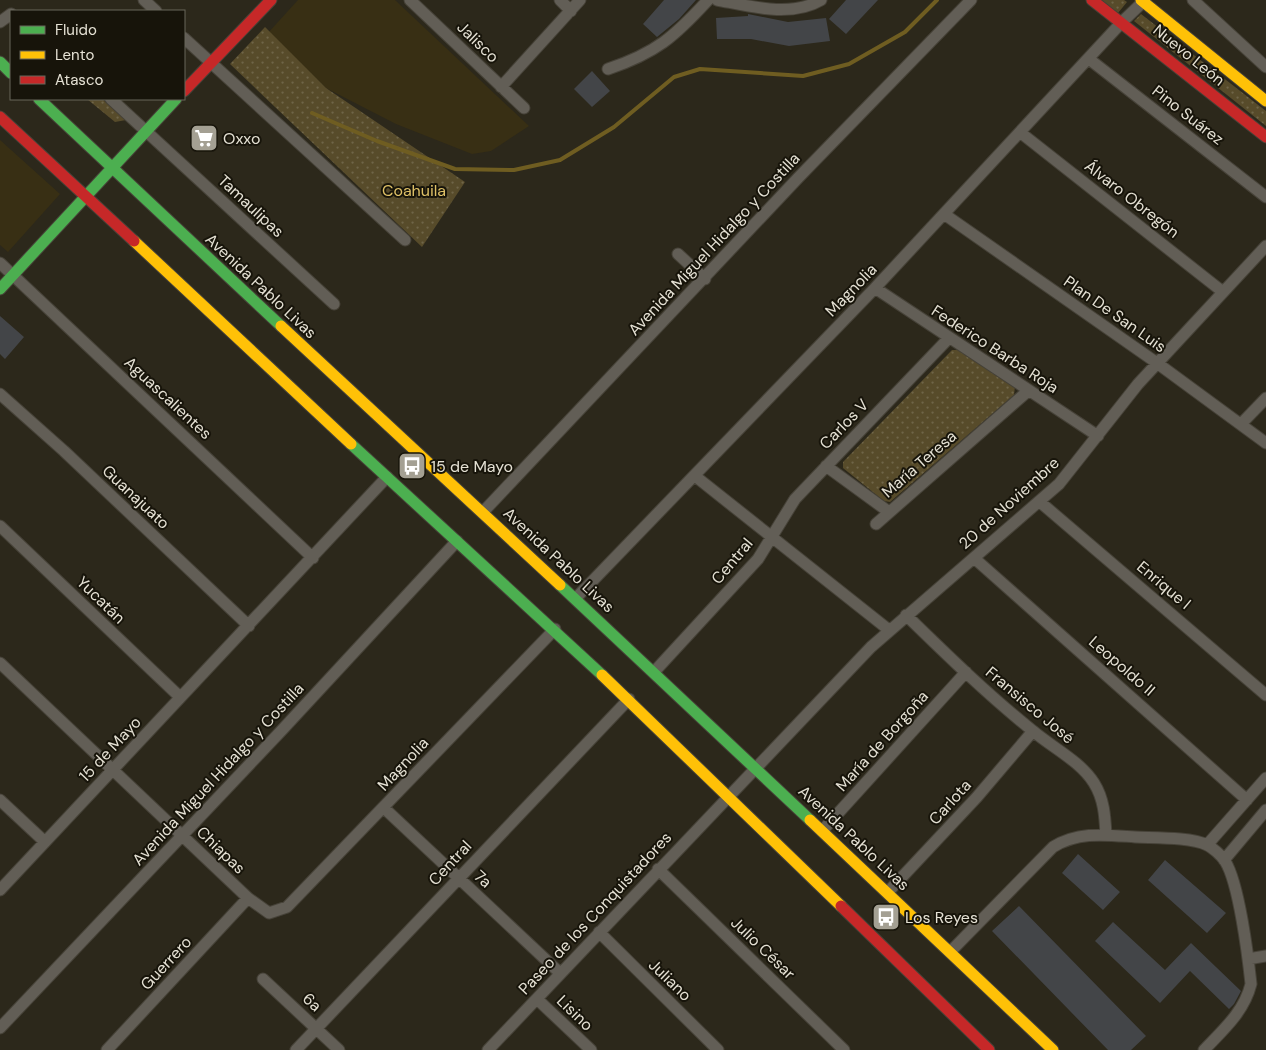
<svg xmlns="http://www.w3.org/2000/svg" width="1266" height="1050" font-family="'DM Sans',sans-serif">
<style>
.built{fill:#382f14}
.park{fill:url(#park-dots)}
.lines{fill:none;stroke-linecap:round;stroke-linejoin:round}
.stream{stroke:#6f5d21;stroke-width:4}
.building{fill:#434548}
.street-casing{stroke:#464238;stroke-width:13}
.fast-casing{stroke:#464238;stroke-width:13}
.slow-casing{stroke:#464238;stroke-width:13}
.jam-casing{stroke:#464238;stroke-width:13}
.street{stroke:#625e56;stroke-width:11}
.fast{stroke:#4caf50;stroke-width:11}
.slow{stroke:#ffc107;stroke-width:11}
.jam{stroke:#c62828;stroke-width:11}
.labels{text-anchor:middle;dominant-baseline:central;stroke-width:4;stroke-linejoin:round;paint-order:stroke}
.street-label{font-size:16px;fill:#e5e1d4;stroke:#17140a}
.poi-label{font-size:16px;fill:#e5e1d4;stroke:#17140a;text-anchor:start}
.park-label{font-size:16px;fill:#dfc167;stroke:#17140a}
</style>
<defs>
<pattern id="park-dots" width="8" height="8" patternUnits="userSpaceOnUse" patternTransform="scale(1.25)"><rect width="8" height="8" fill="#574b2a"/><path d="M2 2h.1M6 6h.1" fill="none" stroke="#6f6548" stroke-width="1.8" stroke-linecap="round"/></pattern>
</defs>
<rect width="100%" height="100%" fill="#2c281b"/>
<path class="built" d="M298 0H395L529 126 491 151 472 154 396 124 326 88 268 33Z
M0 140 60 194 8 252 0 245Z"/>
<path class="park" d="M1101 0H1124L1127 2 1118 13Z
M1141 14 1266 111V126L1134 21Z
M265 27 326 88 465 182 422 247 230 64Z
M87 99H102L126 120 115 122Z
M952 350H961L1015 386 1014 395 890 502 884 501 843 468V462Z"/>
<g class="lines">
<path class="stream" d="M312 113 377 141 455 169 514 170 560 160 614 127 674 77 700 69 803 76 849 64 905 32 937 0"/>
</g>
<path class="building" d="M664 0H696L679 19 657 37 643 24Z
M846 0H878L846 34 829 19Z
M748 14 788 22 826 18 830 41 789 46 751 39H717L716 18 748 16Z
M592 71 610 91 592 107 574 89Z
M0 316 24 337 5 359 0 354Z
M1078 854 1120 892 1103 910 1062 873Z
M1165 860 1226 913 1207 933 1148 880Z
M1019 906 1146 1036 1131 1050H1108L992 931Z
M1113 922 1165 970 1191 943 1241 991 1234 1004 1229 1009 1190 971 1160 1003 1095 941Z"/>
<g class="lines">
<defs>
<path id="street" d="M144 0 156 11
M410 0 524 108
M560 0 571 11
M717 0C749 6 791 18 821 0
M1193 0 1266 67
M0 22 11 14
M184 38 405 240
M1089 59 1266 197
M608 69C656 53 674 37 708 0
M501 87 580 0
M111 99 334 304
M1021 133 1223 292
M944 214 1157 363 1266 443
M678 254 705 279
M0 263 313 558
M875 288 1098 436
M0 394 64 451 249 626
M1241 424 1266 398
M826 466 889 512
M695 476 889 630
M1040 502 1266 695
M483 512 798 178 971 0
M876 524 1028 391
M0 526 180 697
M974 558 1247 800
M576 598 875 288 1122 22 1145 0
M906 615C947 655 988 695 1033 731 1053 748 1080 761 1094 783 1104 799 1105 816 1106 835
M0 663 248 898 269 913 287 907 555 629
M654 672 758 559 795 499 948 339
M0 800 45 842
M384 808 560 973
M822 831 966 672
M1207 845 1266 778
M1224 860 1266 810
M658 869 844 1050
M0 890 387 477
M888 892 977 797 1033 731
M599 932 718 1050
M951 951 1053 847C1079 831 1106 835 1135 837 1154 838 1191 837 1207 845 1213 848 1221 855 1225 861 1239 883 1248 956 1251 984 1244 1012 1223 1030 1204 1050
M1248 959 1266 956
M263 979 339 1050
M537 999 591 1050
M0 1028 282 730 457 541
M107 1050 248 898
M296 1050 629 699
M488 1050 871 647 1059 484 1138 384 1266 246"/>
<path id="fast" d="M0 62 11 73
M39 99 281 326
M0 289 176 99
M351 444 602 675
M560 585 810 820"/>
<path id="slow" d="M1141 0 1266 101
M134 241 351 444
M281 326 560 585
M602 675 841 906
M810 820 1053 1050"/>
<path id="jam" d="M1092 0 1266 137
M184 91 271 0
M0 117 134 241
M841 906 989 1050"/>
</defs>
<use href="#street" class="street-casing"/>
<use href="#fast" class="fast-casing"/>
<use href="#slow" class="slow-casing"/>
<use href="#jam" class="jam-casing"/>
<use href="#street" class="street"/>
<use href="#fast" class="fast"/>
<use href="#slow" class="slow"/>
<use href="#jam" class="jam"/>
</g>
<defs>
<symbol id="supermarket-square" viewBox="-11 -11 22 22"><rect x="-9" y="-9" width="18" height="18" rx="4" fill="#a4a093" stroke="#17140a"/><path d="M-6-5.5h2.5l.6 2H6L4.5 2H-2.5L-4.4-4H-6ZM-1.5 3.2a1.3 1.3 0 1 0 .1 0ZM3 3.2a1.3 1.3 0 1 0 .1 0Z" fill="#fff"/></symbol>
<symbol id="bus-square" viewBox="-11 -11 22 22"><rect x="-9" y="-9" width="18" height="18" rx="4" fill="#a4a093" stroke="#17140a"/><path d="M-5-6H5V4H4V6H2V4H-2V6H-4V4H-5ZM-3.5-4V0h7V-4ZM-3.5 1.2v1.5H-2V1.2ZM2 1.2v1.5H3.5V1.2Z" fill="#fff"/></symbol>
</defs>
<g fill-rule="evenodd">
<use href="#supermarket-square" x="188" y="122" width="32" height="32"/>
<use href="#bus-square" x="396" y="450" width="32" height="32"/>
<use href="#bus-square" x="870" y="901" width="32" height="32"/>
</g>
<g class="labels">
<g class="street-label">
<text transform="translate(478 42) rotate(44)">Jalisco</text>
<text transform="translate(1189 55) rotate(39)">Nuevo León</text>
<text transform="translate(1188 115) rotate(38)">Pino Suárez</text>
<text transform="translate(1132 199) rotate(38)">Álvaro Obregón</text>
<text transform="translate(251 206) rotate(43)">Tamaulipas</text>
<text transform="translate(714 244) rotate(-47)">Avenida Miguel Hidalgo y Costilla</text>
<text transform="translate(261 286) rotate(43)">Avenida Pablo Livas</text>
<text transform="translate(851 290) rotate(-46)">Magnolia</text>
<text transform="translate(1115 314) rotate(35)">Plan De San Luis</text>
<text transform="translate(995 349) rotate(33)">Federico Barba Roja</text>
<text transform="translate(168 398) rotate(43)">Aguascalientes</text>
<text transform="translate(844 424) rotate(-46)">Carlos V</text>
<text transform="translate(919 464) rotate(-41)">María Teresa</text>
<text transform="translate(136 497) rotate(43)">Guanajuato</text>
<text transform="translate(1009 503) rotate(-42)">20 de Noviembre</text>
<text transform="translate(559 560) rotate(43)">Avenida Pablo Livas</text>
<text transform="translate(732 561) rotate(-50)">Central</text>
<text transform="translate(1164 585) rotate(40)">Enrique I</text>
<text transform="translate(101 600) rotate(44)">Yucatán</text>
<text transform="translate(1122 666) rotate(41)">Leopoldo II</text>
<text transform="translate(1030 705) rotate(40)">Fransisco José</text>
<text transform="translate(882 741) rotate(-48)">María de Borgoña</text>
<text transform="translate(110 749) rotate(-47)">15 de Mayo</text>
<text transform="translate(403 764) rotate(-47)">Magnolia</text>
<text transform="translate(218 774) rotate(-47)">Avenida Miguel Hidalgo y Costilla</text>
<text transform="translate(950 802) rotate(-48)">Carlota</text>
<text transform="translate(854 838) rotate(43)">Avenida Pablo Livas</text>
<text transform="translate(221 850) rotate(44)">Chiapas</text>
<text transform="translate(450 863) rotate(-47)">Central</text>
<text transform="translate(483 879) rotate(42)">7a</text>
<text transform="translate(595 913) rotate(-47)">Paseo de los Conquistadores</text>
<text transform="translate(763 948) rotate(44)">Julio César</text>
<text transform="translate(166 963) rotate(-47)">Guerrero</text>
<text transform="translate(670 980) rotate(44)">Juliano</text>
<text transform="translate(312 1002) rotate(43)">6a</text>
<text transform="translate(575 1013) rotate(44)">Lisino</text>
</g>
<g class="poi-label">
<text x="223" y="138">Oxxo</text>
<text x="431" y="466">15 de Mayo</text>
<text x="905" y="917">Los Reyes</text>
</g>
<g class="park-label">
<text x="414" y="190">Coahuila</text>
</g>
</g>
<rect x="10" y="10" width="175" height="90" fill="#17140a" stroke="#69665b"/>
<rect x="20" y="26" width="25" height="8" fill="#4caf50" stroke="#69665b"/>
<text x="55" y="35" font-size="15" fill="#e5e1d4">Fluido</text>
<rect x="20" y="51" width="25" height="8" fill="#ffc107" stroke="#69665b"/>
<text x="55" y="60" font-size="15" fill="#e5e1d4">Lento</text>
<rect x="20" y="76" width="25" height="8" fill="#c62828" stroke="#69665b"/>
<text x="55" y="85" font-size="15" fill="#e5e1d4">Atasco</text>
</svg>
